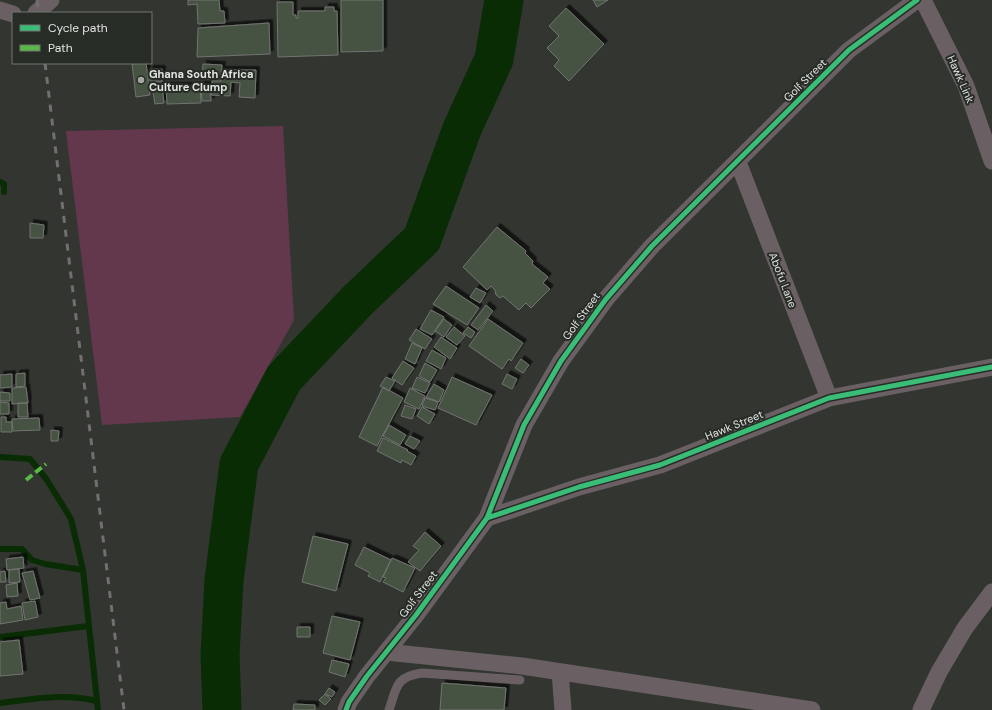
<svg xmlns="http://www.w3.org/2000/svg" width="992" height="710" font-family="'DM Sans',sans-serif">
<style>
.green{fill:#64384c}
.lines{fill:none;stroke-linecap:round;stroke-linejoin:round}
.stream{stroke:#092c04;stroke-width:6}
.river{stroke:#092c04;stroke-width:39}
.building{fill:#475243;stroke:#727471;filter:url(#shadow)}
.lane{stroke:#6a6064;stroke-width:9}
.street{stroke:#6a6064;stroke-width:17}
.rail{stroke:#736e6f;stroke-width:3;stroke-dasharray:7 7;stroke-linecap:butt}
.quiet{stroke:#58b947;stroke-width:4;stroke-dasharray:8 4;stroke-linecap:butt}
.cycleway-casing{stroke:#272c26;stroke-width:8}
.cycleway{stroke:#3abd76;stroke-width:5}
.poi-dot{fill:#a4a7a2;stroke:#272c26;stroke-width:1.5}
.labels{text-anchor:middle;dominant-baseline:central;stroke-width:4;stroke-linejoin:round;paint-order:stroke}
.poi-label{font-size:11px;font-weight:bold;fill:#e1e4e0;stroke:#272c26;text-anchor:start}
.street-label{font-size:11px;fill:#e1e4e0;stroke:#272c26}
</style>
<defs>
<filter id="shadow"><feDropShadow dx="3.5" dy="-3.5" stdDeviation="0" flood-color="#0009"/></filter>
</defs>
<rect width="100%" height="100%" fill="#323530"/>
<path class="green" d="M283 126 294 320 240 417 102 425 66 131Z"/>
<g class="lines">
<path class="stream" d="M0 182 4 184V192
M0 457 30 459 47 480 71 519 83 570 98 710
M0 549H22L32 560 45 564 83 570
M0 637 88 626
M0 703C32 699 65 693 96 701"/>
<path class="river" d="M222 710 220 655 224 580 239 464 284 378 357 301 422 239 462 129 494 59 504 0"/>
</g>
<path class="building" d="M188 0H219L220 11H224L225 23 198 24 197 4 188 5Z
M341 0H383V51L341 52Z
M593 0H608L597 7Z
M277 2H293V15H296V18H298V11H325V7H334V11H337L338 55 278 57Z
M566 8 604 44 569 81 554 66 559 60 547 48 559 36 549 26Z
M269 23 270 54 197 57 198 28Z
M146 63 150 95 136 97 132 64Z
M203 64 222 65 221 79H202Z
M150 69H162V82L150 81Z
M222 70H256L255 98 239 97 240 83 231 82 230 96 211 95 212 81H221Z
M162 85 164 103 155 104 152 86Z
M201 85H210L211 101H202Z
M166 86H200L201 103 167 104Z
M30 223 44 225 43 238H30Z
M497 227 526 251 525 253 533 261 532 264 548 277 543 283 550 289 531 308 526 303 519 310 503 296 500 298 496 295 495 290 491 286 487 290 463 267Z
M446 286 479 308 467 325 433 304Z
M476 288 486 293 480 303 470 297Z
M486 305 493 311 478 330 471 325Z
M431 310 444 317 432 335 420 329Z
M444 319 452 325 444 337 435 331Z
M488 319 523 343 511 361 509 359 502 369 469 346Z
M454 327 465 336 457 345 446 337Z
M468 327 475 332 471 338 463 333Z
M416 329 432 339 425 349 409 340Z
M441 337 457 348 450 359 434 347Z
M412 343 422 348 415 364 405 359Z
M432 350 446 358 441 369 426 361Z
M521 359 529 365 523 373 515 368Z
M403 361 414 368 402 385 392 378Z
M425 363 437 370 430 382 419 376Z
M25 373V386L16 387V374Z
M12 374V387L0 388V375Z
M507 374 517 379 512 389 502 384Z
M386 377 395 381 389 391 380 386Z
M417 377 430 383 425 393 412 388Z
M452 377 492 395 476 425 438 408Z
M434 384 444 390 439 402 426 397Z
M26 387 28 403 12 404V388Z
M383 387 403 398 377 446 359 437Z
M410 388 425 396 419 409 404 402Z
M0 392 10 393V401H0Z
M425 398 438 402 435 410 422 406Z
M0 402 9 403V414H0Z
M18 403H27L28 417H18Z
M405 405 416 409 412 419 401 416Z
M422 407 435 414 429 424 417 416Z
M1 417H6V422H12V432H1Z
M39 418 40 430 13 431 12 419Z
M389 425 406 435 400 445 383 436Z
M51 430 59 431 58 441H51Z
M410 436 420 441 414 449 405 444Z
M383 438 408 450 407 451 416 456 411 465 402 460 401 463 377 451Z
M425 532 441 546 420 571 408 562 419 550 413 546Z
M313 536 348 544 336 591 302 582Z
M364 547 391 560 380 582 368 576 370 573 355 565Z
M23 557 24 568 7 570 6 559Z
M392 558 415 568 403 592 383 582 386 578 383 577Z
M19 569 20 582 9 583V570Z
M5 571 6 582H0V572Z
M33 571 40 598 30 600 22 573Z
M17 583 18 596 7 597 6 585Z
M35 601 38 617 25 620 22 603Z
M6 602 7 609 21 606 23 620 0 624V603Z
M332 616 360 622 350 660 323 653Z
M297 627H310V637H297Z
M19 640 23 674 0 676V642Z
M332 660 349 664 345 677 329 672Z
M442 683 506 688 504 710H440Z
M329 688 335 692 332 697 325 694Z
M325 694 331 699 325 705 319 700Z
M294 704 315 705V710H293Z"/>
<g class="lines">
<path class="lane" d="M389 710C397 687 395 677 422 673L520 680"/>
<path class="street" d="M923 0 966 86 992 161
M0 10 13 14
M36 13 51 0
M738 162 829 398
M487 518 579 487 660 465 829 398 992 367
M386 652 522 666 812 710
M560 672 563 710
M346 710 349 702 367 676 416 615 487 518 524 425 561 361 606 299 652 246 849 50 917 0
M921 710 939 672 965 628 992 592"/>
<path class="rail" d="M37 0 39 13
M45 63 124 710"/>
<path class="quiet" d="M26 480 46 464"/>
<defs>
<path id="cycleway" d="M487 518 579 487 660 465 829 398 992 367
M346 710 349 702 367 676 416 615 487 518 524 425 561 361 606 299 652 246 849 50 917 0"/>
</defs>
<use href="#cycleway" class="cycleway-casing"/>
<use href="#cycleway" class="cycleway"/>
</g>
<circle class="poi-dot" cx="141" cy="80" r="4"/>
<g class="labels">
<g class="poi-label">
<text x="149" y="74">Ghana South Africa<tspan x="149" dy="13">Culture Clump</tspan></text>
</g>
<g class="street-label">
<text transform="translate(961 79) rotate(66)">Hawk Link</text>
<text transform="translate(805 80) rotate(-45)">Golf Street</text>
<text transform="translate(783 280) rotate(69)">Abofu Lane</text>
<text transform="translate(581 316) rotate(-54)">Golf Street</text>
<text transform="translate(734 425) rotate(-22)">Hawk Street</text>
<text transform="translate(418 594) rotate(-53)">Golf Street</text>
</g>
</g>
<rect x="12" y="12" width="140" height="52" fill="#272c26" stroke="#717670"/>
<rect x="20" y="25" width="20" height="6" fill="#3abd76" stroke="#717670"/>
<text x="48" y="32" font-size="12" fill="#e1e4e0">Cycle path</text>
<rect x="20" y="45" width="20" height="6" fill="#58b947" stroke="#717670"/>
<text x="48" y="52" font-size="12" fill="#e1e4e0">Path</text>
</svg>
